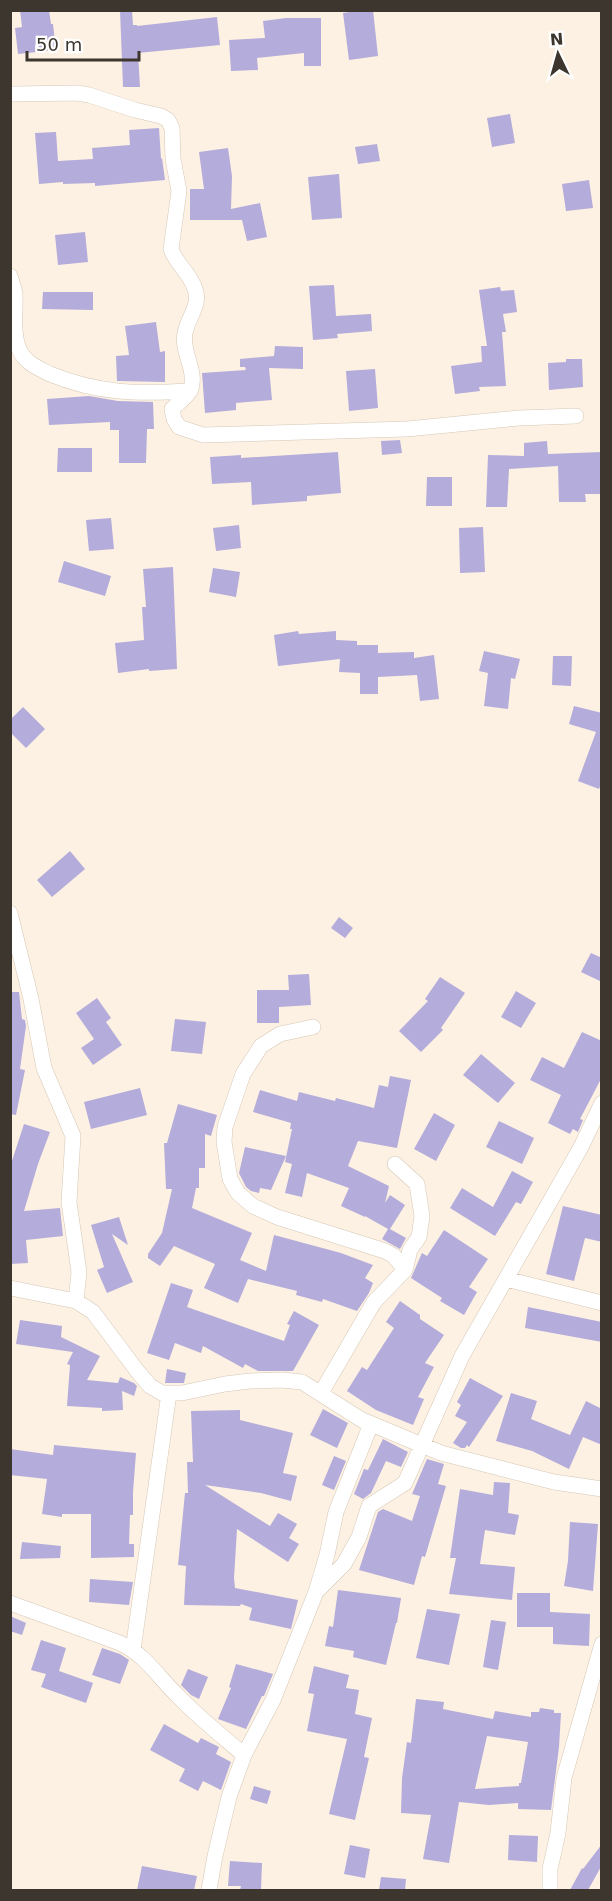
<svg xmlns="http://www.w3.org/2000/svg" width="612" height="1901" font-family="'DejaVu Sans',sans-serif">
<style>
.building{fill:#b4acda;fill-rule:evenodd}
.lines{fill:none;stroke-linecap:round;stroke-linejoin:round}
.minor-casing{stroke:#d5c7b5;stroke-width:16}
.minor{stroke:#fff;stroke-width:15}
</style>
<rect width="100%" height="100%" fill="#fdf1e3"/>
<path class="building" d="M20 10H49L51 24H53L56 50 18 54 15 28 22 27Z
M120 10H132L133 25H137V26L217 17 220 45 138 53 140 87H123Z
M362 10H373L378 56 349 60 343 13Z
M286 18H321V66H304V53L257 58 258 70 231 71 229 40 265 38 263 21Z
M510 114 515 143 492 147 487 118Z
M159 128 161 159 162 158 165 180 95 186V183L63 184V182L39 184 35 133 56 132 58 161 93 159 92 148 130 145 129 130Z
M377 144 380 161 358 164 355 147Z
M228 148 232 176 231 209 260 203 267 237 247 241 242 220H190V189H204L199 152Z
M339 174 342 218 312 220 308 177Z
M589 180 593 208 566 211 562 184Z
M85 232 88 262 58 265 55 235Z
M334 285 336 316 371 314 372 331 337 334 338 338 313 340 309 286Z
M500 287 501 291 514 290 517 312 503 314 506 332H502L506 386 479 387 480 391 455 394 451 366 482 362 481 346H487L479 290Z
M43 292H93V310L42 309Z
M156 322 160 352 165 351V382L117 381 116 356 129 355 125 326Z
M275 346 303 347V369L269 368 272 400 236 403V410L205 413 202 373 246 370 245 367H240V359L274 356Z
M566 359H582L583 387 549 390 548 363 566 362Z
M375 369 378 408 349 411 346 371Z
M89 396 118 401 153 402 154 429H147L146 463H119V430H110V422L49 425 47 399Z
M400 440 402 453 382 455 381 441Z
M547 441 548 454 602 452V494H585L586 502H559L558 466 509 469 507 507H486L488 455 524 456V443Z
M58 448H92V472H57Z
M338 452 341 493 307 496V501L252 505 251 482 212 484 210 457 241 455V458Z
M427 477H452V506H426Z
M111 518 114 549 89 551 86 520Z
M239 525 241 548 216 551 213 528Z
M483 527 485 572 460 573 459 528Z
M64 561 111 576 105 596 58 582Z
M173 567 177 669 149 671V669L118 673 115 643 144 640 142 607H146L143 569Z
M213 568 240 572 236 597 209 592Z
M298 631 299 634 336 631V640L357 641V645H378V653L414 652V658L434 655 439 699 420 701 417 675 378 677V694H360V673L339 672 340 659 278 666 274 635Z
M484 651 520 659 515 679 511 678 508 709 484 706 488 673 479 671Z
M553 656H572L571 686 552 685Z
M574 706 602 713V781L599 789 578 781 596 732 569 724Z
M23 707 45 729 26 748 10 732V720Z
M70 851 85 869 52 897 37 880Z
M339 917 353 928 345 938 331 928Z
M591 953 602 958V982L581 972Z
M309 974 311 1005 279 1007V1023H257V990H289L288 975Z
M440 977 465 993 441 1028 443 1030 421 1052 399 1031 428 1001 425 999Z
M516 991 536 1003 521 1028 501 1017Z
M10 992H19L22 1019 25 1020 26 1026 20 1069 25 1070 16 1115 10 1114Z
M97 998 111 1018 106 1022 122 1045 93 1065 81 1048 94 1039 76 1013Z
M175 1019 206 1022 202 1054 171 1051Z
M582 1032 602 1041V1077L580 1119 583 1120 578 1132 573 1129 570 1134 548 1123 561 1095 530 1080 542 1057 564 1068Z
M481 1054 515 1083 498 1103 463 1075Z
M390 1076 411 1080 397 1148 358 1141 348 1166 389 1186 385 1203 390 1195 405 1205 390 1229 406 1238 400 1249 382 1239 388 1229 365 1216V1217L341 1206 349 1188 307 1173 302 1197 285 1193 292 1164 285 1162 292 1129H290L291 1123 253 1112 260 1090 297 1101 299 1092 335 1101 336 1098 374 1108 379 1085 388 1087Z
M140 1088 147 1115 91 1129 84 1102Z
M178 1104 217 1115 211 1136 205 1134V1168H199V1188H196L192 1208 252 1233 240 1260 266 1271 274 1235 341 1253 373 1265 365 1278 373 1283 369 1293 357 1311 323 1299 322 1302 296 1295 297 1291 248 1279 238 1303 204 1288 215 1264 174 1246 160 1266 148 1258V1254L162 1233 172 1189H166L164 1143H167Z
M434 1113 455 1125 436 1161 414 1149Z
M499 1121 534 1138 522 1164 486 1147Z
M24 1124 50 1132 38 1164 24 1211 60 1208 63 1236 26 1240 28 1263 10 1264V1167Z
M245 1147 286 1156 271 1190 260 1188 259 1193 251 1191 246 1187 239 1173Z
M512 1171 533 1182 521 1204 516 1202 495 1236 450 1208 462 1188 493 1207Z
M563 1206 602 1215V1242L585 1238 574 1281 546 1274Z
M119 1217 128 1245 112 1234 133 1282 107 1293 97 1270 104 1267 91 1225Z
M444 1230 488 1259 469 1287 477 1292 464 1315 440 1301 442 1298 411 1278 422 1253 427 1256Z
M171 1283 193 1290 187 1307 284 1341 290 1325 287 1324 294 1311 319 1325 293 1371H258L245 1364 243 1368 203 1346 201 1353 175 1343 169 1360 147 1353Z
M400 1301 420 1315V1319L444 1335 425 1363 434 1367 418 1397 424 1399 413 1425 376 1410 347 1391 362 1367 367 1370 394 1328 386 1322Z
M528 1307 602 1322V1342L525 1328Z
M20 1320 62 1326 61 1337 100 1356 87 1380 118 1383 120 1377 134 1383 137 1386 134 1396 122 1391 123 1410 102 1411V1408L67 1406 70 1365 67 1364 73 1352 16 1344Z
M167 1369 186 1373 184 1383H165Z
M470 1378 503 1396 469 1447 467 1445 465 1448H461L453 1443 467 1422 455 1416 461 1405 457 1402Z
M511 1393 537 1401 531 1419 570 1435 586 1401 602 1409V1445L583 1437 569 1469 532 1451 496 1441Z
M323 1409 348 1423 337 1448 310 1435Z
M240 1410V1420L293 1433 283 1473 297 1476 291 1501 261 1493 205 1485 270 1526 278 1513 297 1524 289 1538 299 1544 288 1562 237 1529 234 1578 235 1588 298 1600 291 1629 249 1620 252 1608 241 1604 240 1606 184 1605 186 1566 178 1565 185 1493H188L187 1462H193L191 1411Z
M383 1439 408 1452 401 1467 386 1461 371 1493 363 1499 354 1494 364 1469 368 1470Z
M54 1445 136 1453 133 1492V1515H130L129 1544H134V1557L91 1558V1514H62V1517L42 1514 47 1479 10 1475V1449L53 1455Z
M334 1456 346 1461 334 1490 322 1485Z
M427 1459 444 1464 438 1484 446 1486 425 1557 422 1556 414 1585 359 1570 378 1512 383 1509 412 1521 420 1496 412 1494Z
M494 1482 510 1483 508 1513 519 1515 515 1535 485 1530 480 1564 515 1567 512 1600 449 1594 456 1558H450L460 1489 493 1495Z
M570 1522 598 1524 593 1591 564 1586 568 1561Z
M22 1542 61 1546 60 1558 20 1559Z
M90 1579 133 1582 129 1605 89 1602Z
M338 1590 401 1598 397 1623H396L386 1665 353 1657 354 1651 325 1646 329 1626 333 1627Z
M517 1593H550V1612L590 1614 589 1646 553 1644V1627H517Z
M427 1609 460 1614 449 1665 416 1658Z
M10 1616 26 1623 22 1635 10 1631Z
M491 1620 506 1622 498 1670 483 1667Z
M41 1640 66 1648 59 1671 93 1683 86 1703 41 1687 46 1674 31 1670Z
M102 1648 120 1654 129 1660 120 1684 92 1675Z
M236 1664 273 1674 264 1696H262L246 1729 218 1719 231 1688 229 1687Z
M314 1666 349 1675 346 1688 359 1690 355 1714 372 1718 364 1757 369 1758 355 1820 329 1814 347 1739 307 1731 314 1694 308 1693Z
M188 1669 208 1677 199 1699 191 1695 181 1685Z
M416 1699 444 1702 443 1709 493 1719 495 1711 531 1717V1712H539L540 1708 554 1710V1713H561L559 1747 551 1810 518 1809V1803L489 1805 459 1802 449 1863 423 1859 431 1815 401 1813 402 1778 407 1742 411 1743ZM487 1736 528 1742 521 1783H519V1786L475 1789Z
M164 1724 198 1743 201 1738 219 1747 216 1754 231 1762 221 1790 203 1781 198 1791 179 1781 185 1769 150 1750Z
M254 1786 271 1791 267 1804 250 1799Z
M509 1835 538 1836 537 1862 508 1860Z
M602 1844V1865L588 1890H570L582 1868 583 1869Z
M350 1845 370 1849 365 1878 344 1874Z
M230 1861 262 1863 261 1890H240L241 1886H228Z
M142 1866 197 1876 194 1890H137Z
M381 1877 406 1879 405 1890H379Z"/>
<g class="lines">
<defs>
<path id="minor" d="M13 94 77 93 89 95 135 110 161 116 168 120 172 128 173 159 179 191 171 249C176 264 190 273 195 289 201 305 188 317 185 333 181 352 197 370 191 389 188 396 178 403 172 409L174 419 179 427 203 435 407 429 519 418 576 416
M10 276C12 282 14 288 15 294 16 312 12 332 19 349 24 362 38 368 50 374 99 394 138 394 190 391
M10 913 31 999 44 1068 73 1136 69 1202 79 1272 76 1301
M313 1027 280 1034 261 1046 243 1074 225 1127 224 1142 230 1179 238 1193 253 1206 277 1217 385 1251 394 1256 405 1270
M506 1279 602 1303
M10 1288 76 1301 93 1312 138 1372 150 1386 162 1393H182L225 1384 250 1381 282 1380 302 1382 362 1420 441 1453 554 1482 602 1489
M321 1393 374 1302 405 1270 410 1250 419 1237 422 1216 417 1184 395 1164
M316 1592 344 1564 359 1537 369 1506 405 1483 462 1356 581 1147 602 1103
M10 1603 120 1643C147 1656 157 1676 178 1696 198 1717 222 1736 244 1755
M133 1650 169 1393
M209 1890 215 1856 229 1797 244 1755 273 1700 316 1592 327 1555 336 1512 371 1424
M550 1890V1869L558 1833 564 1778 602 1644"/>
</defs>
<use href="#minor" class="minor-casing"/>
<use href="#minor" class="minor"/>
</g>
<rect width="612" height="1901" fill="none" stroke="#3c362f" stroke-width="24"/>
<g transform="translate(558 54) rotate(355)" stroke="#ffffff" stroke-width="4.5" paint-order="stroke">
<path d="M0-4.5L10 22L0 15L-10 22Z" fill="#3c362f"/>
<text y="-9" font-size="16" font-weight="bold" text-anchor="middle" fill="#3c362f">N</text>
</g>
<path d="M27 51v9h112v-9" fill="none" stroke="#3c362f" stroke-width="3"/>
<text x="36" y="51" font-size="18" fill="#3c362f" stroke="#ffffff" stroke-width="4.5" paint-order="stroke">50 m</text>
</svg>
